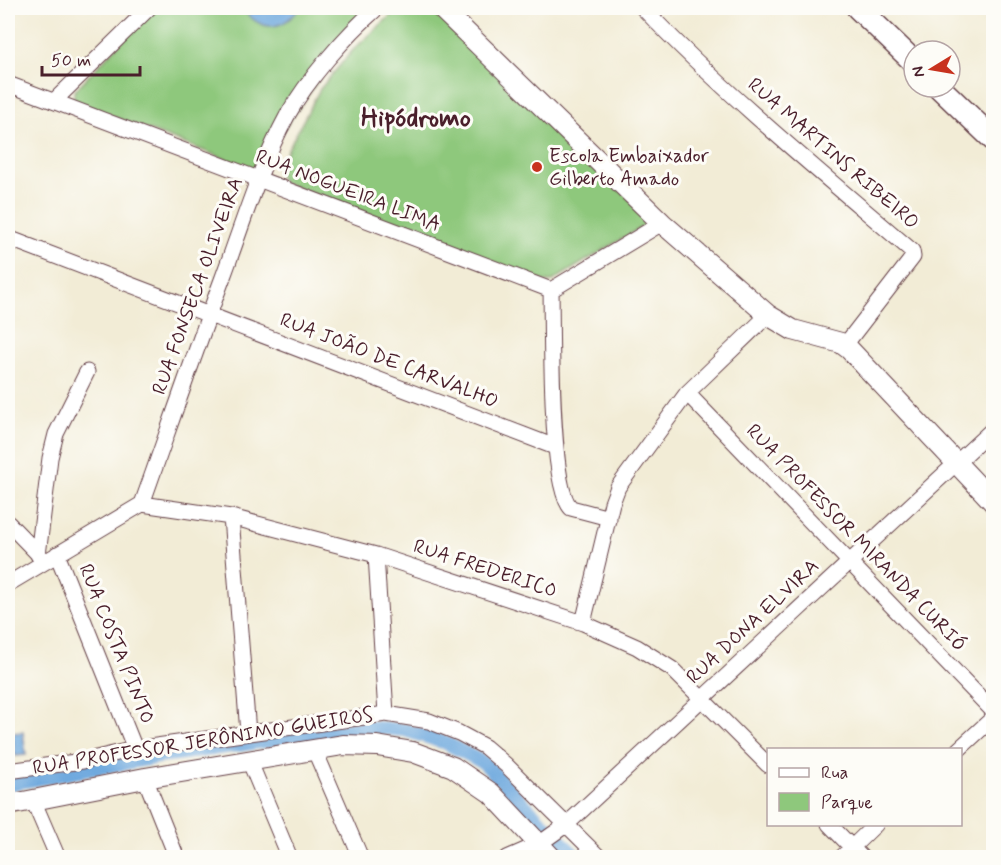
<svg xmlns="http://www.w3.org/2000/svg" width="1001" height="865" font-family="Mynerve,sans-serif">
<style>
.green{fill:#8ec87c;stroke:#6c7454;stroke-width:1.5}
.water{fill:#6da8de;stroke:#5c6484;stroke-width:1.5}
.lines{fill:none;stroke-linecap:round;stroke-linejoin:round}
.canal{stroke:#6da8de;stroke-width:14}
.minor-casing{stroke:#633e45;stroke-width:17}
.tertiary-casing{stroke:#633e45;stroke-width:22}
.secondary-casing{stroke:#633e45;stroke-width:25}
.minor{stroke:#fff;stroke-width:15}
.tertiary{stroke:#fff;stroke-width:20}
.secondary{stroke:#fff;stroke-width:22}
.poi-dot{fill:#c8321e;stroke:#fdfcf7;stroke-width:2}
.labels{text-anchor:middle;dominant-baseline:central;stroke-width:6;stroke-linejoin:round;paint-order:stroke}
.street-label{font-size:20px;fill:#4a1f2b;stroke:#fdfcf7}
.poi-label{font-size:20px;fill:#4a1f2b;stroke:#fdfcf7;text-anchor:start}
.district-label{font-size:26px;font-weight:bold;fill:#4a1f2b;stroke:#fdfcf7}
</style>
<rect width="100%" height="100%" fill="#fdfcf7"/>
<filter id="ink" filterUnits="userSpaceOnUse"><feTurbulence type="fractalNoise" baseFrequency=".0167" numOctaves="2"/><feDisplacementMap in="SourceGraphic" scale="12" xChannelSelector="R" yChannelSelector="G"/><feConvolveMatrix kernelMatrix="1 2 1 2 8 2 1 2 1" color-interpolation-filters="sRGB"/></filter>
<filter id="wash" filterUnits="userSpaceOnUse"><feTurbulence type="fractalNoise" baseFrequency=".008" numOctaves="4" result="noise"/><feDisplacementMap in="SourceGraphic" scale="24" xChannelSelector="R" yChannelSelector="G"/><feGaussianBlur stdDeviation="1.35" result="paint"/><feColorMatrix in="noise" values="0 0 0 0 0 0 0 0 0 0 0 0 0 0 0 0 0 1.4 0 .05"/><feComposite in="paint" operator="in"/></filter>
<g filter="url(#wash)">
<rect width="100%" height="100%" fill="#f2ecd6"/>
<path class="green" d="M154 8H374L361 20 255 170 74 102V91Z
M399 8H436L647 216 648 223 551 282H545L282 182 278 171 280 164 320 89 352 51Z"/>
<path class="water" d="M241 8H300C280 33 261 31 241 8Z
M23 732 26 755 15 756 12 733Z"/>
<g class="lines">
<path class="canal" d="M8 784 169 755 365 727 405 730 446 743 484 763 577 858"/>
</g>
</g>
<g filter="url(#ink)">
<g class="lines">
<defs>
<path id="minor" d="M643 8C726 95 820 172 912 251L913 257 845 345
M8 84 551 290
M54 101 149 8
M8 238 555 447
M551 290C552 328 549 487 571 508L609 518
M551 290 662 223
M687 393 994 712
M142 504 231 517 376 555 583 623 637 647 672 669 768 765
M142 504C169 428 195 352 223 277 243 223 260 166 287 116 307 80 346 35 377 8
M231 517 248 733
M8 523 43 559
M57 554 135 749
M38 555 50 458 56 434 87 372
M376 555 386 714
M8 584 142 504
M583 623 612 503 618 487 687 393 768 315
M958 750 994 717
M315 751 361 858
M249 760 290 858
M8 771 83 761 135 749 386 714 429 721 459 733 485 747 506 765 600 858
M145 778 177 858
M33 800 58 858
M829 824 862 858
M507 858 539 844 567 824 994 428
M841 858 876 824"/>
<path id="tertiary" d="M441 8 662 223 768 315 793 330 841 343 849 349 994 503
M8 805 145 778 343 745 377 746 413 752 453 767 491 793 552 858"/>
<path id="secondary" d="M858 8 914 62
M939 87 994 140"/>
</defs>
<use href="#minor" class="minor-casing"/>
<use href="#tertiary" class="tertiary-casing"/>
<use href="#secondary" class="secondary-casing"/>
<use href="#minor" class="minor"/>
<use href="#tertiary" class="tertiary"/>
<use href="#secondary" class="secondary"/>
</g>
</g>
<circle class="poi-dot" cx="537" cy="167" r="6"/>
<g class="labels">
<g class="street-label">
<text transform="translate(833 154) rotate(41)">RUA MARTINS RIBEIRO</text>
<text transform="translate(348 191) rotate(21)">RUA NOGUEIRA LIMA</text>
<text transform="translate(198 286) rotate(-70)">RUA FONSECA OLIVEIRA</text>
<text transform="translate(389 361) rotate(21)">RUA JOÃO DE CARVALHO</text>
<text transform="translate(856 538) rotate(46)">RUA PROFESSOR MIRANDA CURIÓ</text>
<text transform="translate(485 569) rotate(18)">RUA FREDERICO</text>
<text transform="translate(753 622) rotate(-43)">RUA DONA ELVIRA</text>
<text transform="translate(116 644) rotate(68)">RUA COSTA PINTO</text>
<text transform="translate(203 742) rotate(-9)">RUA PROFESSOR JERÔNIMO GUEIROS</text>
</g>
<g class="poi-label">
<text x="549" y="156">Escola Embaixador<tspan x="549" dy="23">Gilberto Amado</tspan></text>
</g>
<g class="district-label">
<text x="416" y="119">Hipódromo</text>
</g>
</g>
<rect width="1001" height="865" fill="none" stroke="#fdfcf7" stroke-width="30"/>
<rect x="767" y="748" width="195" height="78" fill="#fdfcf7" stroke="#b5a4a5" stroke-width="1.5"/>
<rect x="779" y="768" width="30" height="9" fill="#ffffff" stroke="#b5a4a5" stroke-width="1.5"/>
<text x="821" y="778" font-size="18" fill="#4a1f2b">Rua</text>
<rect x="779" y="793" width="30" height="18" fill="#8ec87c" stroke="#b5a4a5" stroke-width="1.5"/>
<text x="821" y="808" font-size="18" fill="#4a1f2b">Parque</text>
<g transform="translate(932 69) rotate(259)"><circle r="28" fill="#fdfcf7" stroke="#b5a4a5" stroke-width="1.5"/>
<path d="M0-4.5L10 22L0 15L-10 22Z" fill="#c8321e"/>
<text y="-9" font-size="16" font-weight="bold" text-anchor="middle" fill="#4a1f2b">N</text>
</g>
<path d="M42 66v9h98v-9" fill="none" stroke="#4a1f2b" stroke-width="3"/>
<text x="51" y="66" font-size="18" fill="#4a1f2b" stroke="#fdfcf7" stroke-width="4.5" paint-order="stroke">50 m</text>
</svg>
